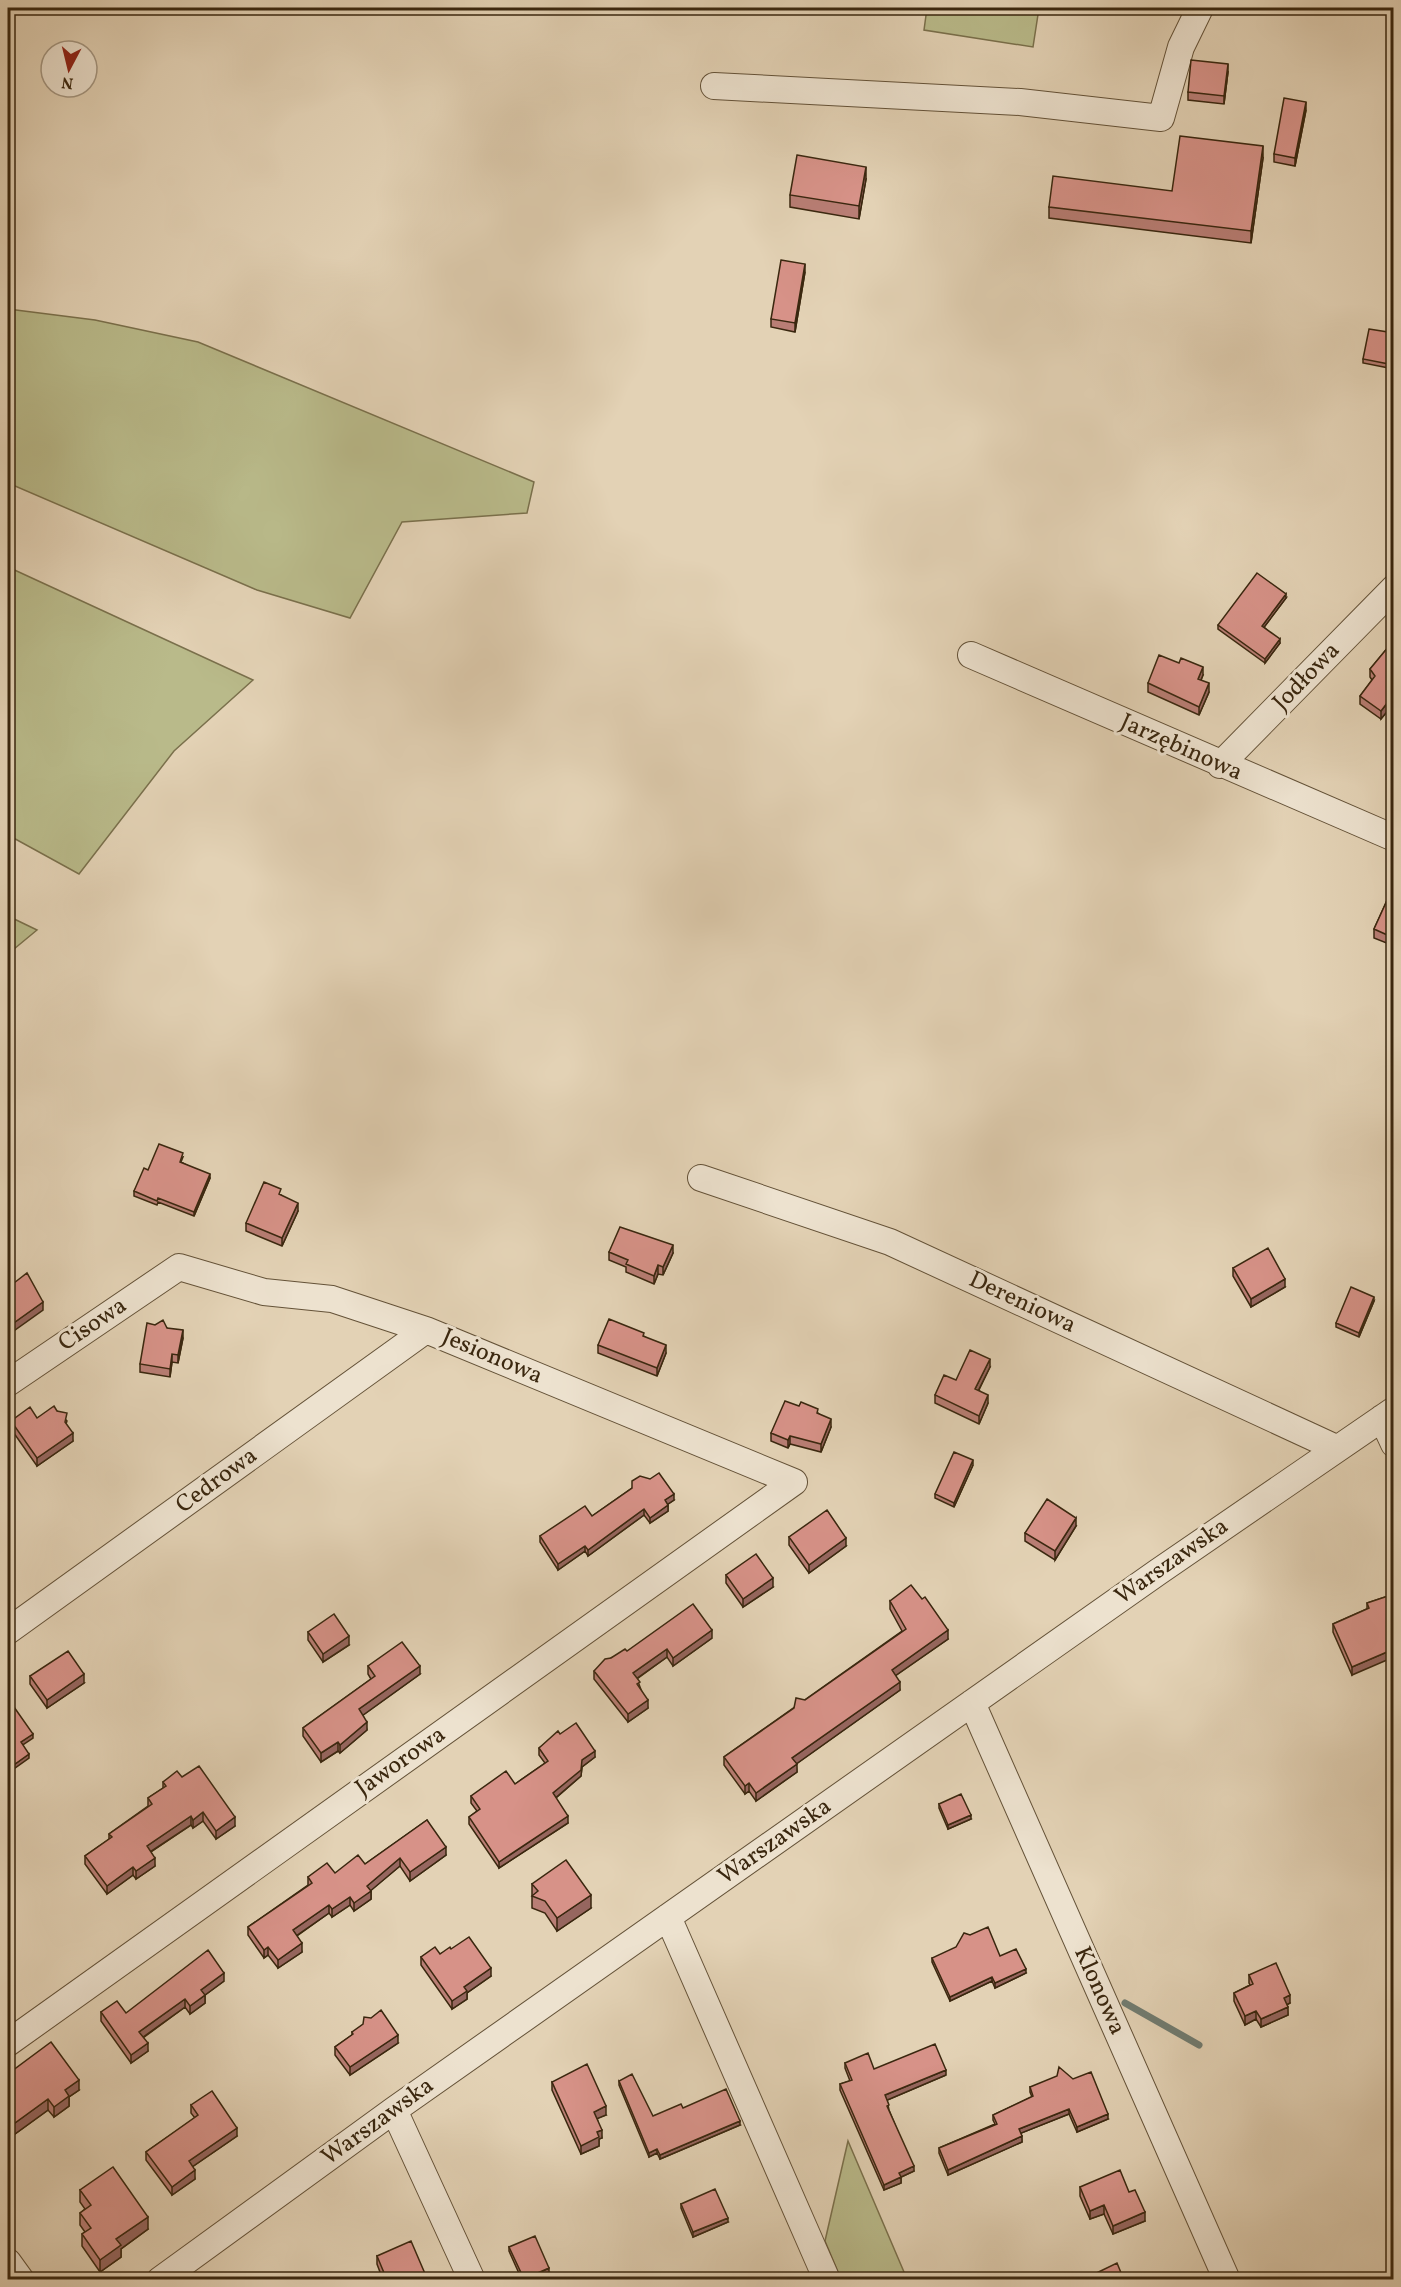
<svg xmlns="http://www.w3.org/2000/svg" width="1401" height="2287" font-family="Vollkorn,serif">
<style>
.green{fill:#b9ba8a;stroke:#7a704c;stroke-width:1.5}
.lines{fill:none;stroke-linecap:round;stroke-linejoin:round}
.stream{stroke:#717d72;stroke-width:7}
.minor-casing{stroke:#645238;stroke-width:28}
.minor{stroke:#ede2cf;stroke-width:26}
.wall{fill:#b97e75;stroke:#3a270f;stroke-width:1.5}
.shaded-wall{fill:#96665f;stroke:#3a270f;stroke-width:1.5}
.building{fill:#d79288;stroke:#3a270f;stroke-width:1.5}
.labels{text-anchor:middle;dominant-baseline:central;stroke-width:6;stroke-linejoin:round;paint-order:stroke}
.street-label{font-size:24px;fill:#3a270f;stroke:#ede2cf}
</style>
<rect width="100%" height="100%" fill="#e3d2b5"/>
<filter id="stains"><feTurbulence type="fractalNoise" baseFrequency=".00333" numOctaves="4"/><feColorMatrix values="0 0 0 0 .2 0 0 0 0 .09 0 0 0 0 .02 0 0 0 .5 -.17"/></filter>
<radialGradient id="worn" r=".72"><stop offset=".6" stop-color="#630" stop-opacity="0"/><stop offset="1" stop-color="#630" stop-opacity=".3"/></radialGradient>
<path class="green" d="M927 8H1039L1033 47 924 30Z
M8 309 95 320 198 342 534 482 527 513 402 522 350 618 257 590 8 483Z
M8 567 253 680 174 751 79 874 8 835Z
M8 916 37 930 8 954Z
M848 2141 907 2279H841L825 2241Z"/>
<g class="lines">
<path class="stream" d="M1125 2003 1199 2045"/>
<defs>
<path id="minor" d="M714 86 1020 102 1161 118 1181 47 1200 8
M971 655 1394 838
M1220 765 1394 588
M701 1178 890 1242 1336 1448
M8 1383 179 1267 264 1292 332 1299 426 1330 794 1482
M1382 1418 1394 1444
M8 1631 426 1330
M972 1703 1227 2280
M668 1917 827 2280
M8 2043 794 1482
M394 2110 472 2280
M8 2262 21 2280
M160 2280 394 2110 1158 1572 1394 1410"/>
</defs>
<use href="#minor" class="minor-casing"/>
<use href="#minor" class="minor"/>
</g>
<path class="wall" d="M1228 72 1224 104 1188 100V92Z
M1306 110 1295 166 1274 162V154Z
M1263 158 1251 243 1049 218V207L1172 191Z
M866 179 859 219 790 207V195Z
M805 272 795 332 771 327V319Z
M1394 333V369L1363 363V359Z
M1286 598 1264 627 1280 643 1265 663 1218 629V625Z
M1394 640V703L1381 719 1360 704V696L1372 680 1370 677V669Z
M1203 675 1201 680 1209 692 1199 715 1148 692V683Z
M1394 885V946L1374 938V929Z
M183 1157 181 1162 210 1178 194 1216 158 1202 157 1205 134 1196V1191L148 1170Z
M281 1195 298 1211 282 1246 246 1231V1223Z
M609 1252 673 1253 663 1275 658 1274 654 1284 626 1272V1267L609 1260Z
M1233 1268 1285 1287 1251 1307 1233 1276Z
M1374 1301 1359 1337 1336 1327V1323Z
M167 1328 183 1338 178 1363 172 1362 170 1377 140 1372V1364Z
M644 1336 666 1353 657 1376 598 1353V1345Z
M990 1367 979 1390 988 1403 979 1424 935 1403V1395L956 1380Z
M57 1411 67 1421 66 1424 73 1441 37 1466 11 1429V1421L37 1418Z
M818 1413 831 1427 821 1452 790 1444 788 1448 771 1441V1433Z
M973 1465 954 1507 935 1498V1494Z
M632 1488 674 1500 668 1504V1511L650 1523 644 1515 588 1556 585 1551 558 1570 540 1542V1536L592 1516Z
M1076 1526 1055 1560 1025 1541V1533Z
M789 1537 846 1546 809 1573 789 1545Z
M726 1575 773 1587 743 1607 726 1583Z
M1394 1594 1352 1675 1333 1632V1624L1367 1609V1603Z
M890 1601 948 1639 895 1676 900 1690 796 1764 797 1772 756 1801 749 1791 745 1794 724 1765V1757L902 1631 890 1609Z
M308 1632 349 1645 323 1662 308 1640Z
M712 1638 673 1666 667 1657 637 1679 648 1708 628 1722 594 1679V1671L611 1658 627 1651Z
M368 1666 420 1674 363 1715 367 1730 340 1753 338 1751 321 1762 303 1736V1728L371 1679 368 1674Z
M30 1676 84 1683 47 1708 30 1684Z
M560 1734 595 1757 582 1767 581 1776 556 1798 568 1823 499 1868 469 1824V1817L477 1811 471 1803V1796L515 1784 545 1763 539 1755V1748Z
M182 1777 235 1826 216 1839 203 1821 193 1828 191 1825 151 1852 155 1866 136 1879 133 1875 107 1894 85 1864V1856L109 1839V1834L148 1806V1798L163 1788V1782Z
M939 1804 971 1819 948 1829 939 1808Z
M427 1820 446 1855 410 1881 400 1866 371 1890V1899L354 1911 350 1905 332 1917 329 1913 297 1936 302 1952 278 1968 268 1955 264 1958 248 1935V1927L308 1885V1877L335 1873 365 1864Z
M532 1884 591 1908 557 1931 545 1913 532 1908Z
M451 1949 491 1976 467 1993V1999L452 2009 421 1965V1957L440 1954Z
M1000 1956 1026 1973 995 1988 992 1981 950 2001 932 1962V1958Z
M1249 1975 1290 2003 1287 2005 1288 2015 1261 2027 1256 2019 1245 2025 1234 2001V1993L1250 1985 1249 1983Z
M224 1981 205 1995V2003L190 2014 185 2007 143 2038 148 2051 131 2063 101 2021V2012L126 2013Z
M352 2032 398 2043 350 2075 335 2055V2047L352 2035Z
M845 2063 874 2069 946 2075 887 2100 889 2110 914 2171 901 2177V2183L884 2190 840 2090V2084L850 2081 845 2068Z
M8 2074 79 2090 69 2097V2106L54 2117 48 2110 8 2139Z
M619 2081 653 2116 683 2108 740 2125 660 2159 657 2153 649 2157 619 2085Z
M552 2082 606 2115 597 2118 602 2138 599 2139V2146L581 2154 552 2090Z
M1030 2087 1108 2119 1077 2132 1069 2114 1021 2133 1022 2142 948 2175 939 2153V2148L995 2124 993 2120V2115L1032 2097 1030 2092Z
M191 2105 237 2136 192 2167 195 2179 172 2195 146 2160V2152L195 2118 191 2113Z
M1080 2187 1129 2192 1145 2221 1113 2234 1104 2214 1090 2219 1080 2196Z
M80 2190 148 2229 121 2249V2257L100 2272 82 2246V2234L85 2232 80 2225V2213L85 2209 80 2202Z
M681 2204 728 2222 693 2237 681 2208Z
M509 2247 549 2272 532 2280H522L509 2251Z
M377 2256 426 2280H383L377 2264Z"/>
<path class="shaded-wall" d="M1228 64V72L1224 104V96Z
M1306 102V110L1295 166V158Z
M1263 146V158L1251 243V231Z
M866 167V179L859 219V206Z
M805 264V272L795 332V323Z
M1286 594V598L1262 630V626Z
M1280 639V643L1265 663V659Z
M1203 667V675L1198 687V679Z
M1209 683V692L1199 715V707Z
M1394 694V703L1381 719V711Z
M210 1174V1178L194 1216V1212Z
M298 1203V1211L282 1246V1238Z
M673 1245V1253L663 1275V1267Z
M658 1265V1274L654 1284V1276Z
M1285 1279V1287L1251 1307V1299Z
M1374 1297V1301L1359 1337V1333Z
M43 1302V1310L8 1335V1327Z
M183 1330V1338L178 1363V1355Z
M666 1345V1353L657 1376V1368Z
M172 1354V1362L170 1377V1369Z
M990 1359V1367L975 1397V1389Z
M988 1395V1403L979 1424V1416Z
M831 1419V1427L821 1452V1444Z
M73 1433V1441L37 1466V1458Z
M790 1436V1444L788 1448V1440Z
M973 1460V1465L954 1507V1503Z
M674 1494V1500L665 1506V1500Z
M668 1505V1511L650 1523V1518Z
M644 1509V1515L588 1556V1550Z
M1076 1518V1526L1055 1560V1551Z
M846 1538V1546L809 1573V1565Z
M585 1546V1551L558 1570V1564Z
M773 1578V1587L743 1607V1599Z
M712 1630V1638L673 1666V1658Z
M948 1630V1639L892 1678V1670Z
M349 1636V1645L323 1662V1654Z
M667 1649V1657L633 1681V1673Z
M1394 1649V1657L1352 1675V1667Z
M420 1666V1674L359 1718V1709Z
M84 1674V1683L47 1708V1700Z
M900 1682V1690L792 1767V1758Z
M648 1700V1708L628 1722V1714Z
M367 1722V1730L340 1753V1745Z
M33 1734V1738L21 1746V1742Z
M338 1742V1751L321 1762V1753Z
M595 1751V1757L582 1767 581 1776 553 1800V1793L582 1760Z
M29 1754V1758L8 1773V1769Z
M797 1764V1772L756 1801V1793Z
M749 1783V1791L745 1794V1786Z
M203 1812V1821L193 1828V1820Z
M971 1815V1819L948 1829V1825Z
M191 1816V1825L147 1854V1846Z
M568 1816V1823L499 1868V1862Z
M235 1817V1826L216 1839V1831Z
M446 1847V1855L410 1881V1872Z
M155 1858V1866L136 1879V1871Z
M400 1858V1866L368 1893 371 1891V1899L354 1911V1903L367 1886Z
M133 1867V1875L107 1894V1886Z
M591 1895V1908L557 1931V1918Z
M350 1897V1905L332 1917V1909Z
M329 1905V1913L293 1938V1930Z
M302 1943V1952L278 1968V1960Z
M268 1947V1955L264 1958V1950Z
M491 1968V1976L467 1993V1999L452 2009V2001L464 1987Z
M1026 1969V1973L995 1988V1983Z
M224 1973V1981L201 1998V1990Z
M992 1977V1981L950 2001V1997Z
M205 1995V2003L190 2014V2006Z
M1290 1995V2003L1284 2006V1998Z
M185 1999V2007L139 2040V2032Z
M1288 2007V2015L1261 2027V2019Z
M1256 2011V2019L1245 2025V2016Z
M398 2035V2043L350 2075V2067Z
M148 2043V2051L131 2063V2055Z
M946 2070V2075L885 2101V2095Z
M79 2080V2090L69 2097V2106L54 2117V2107L65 2090Z
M48 2099V2110L8 2139V2128Z
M606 2106V2115L594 2120V2112Z
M1069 2109V2114L1019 2134V2129Z
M1108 2114V2119L1077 2132V2127Z
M740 2121V2125L660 2159V2155Z
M237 2128V2136L189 2169V2161Z
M602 2130V2138L599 2139V2146L581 2154V2146L597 2132Z
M1022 2136V2142L948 2175V2170Z
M657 2149V2153L649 2157V2153Z
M914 2166V2171L899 2178V2173Z
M195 2170V2179L172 2195V2187Z
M901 2177V2183L884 2190V2185Z
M1104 2205V2214L1090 2219V2211Z
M1145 2212V2221L1113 2234V2226Z
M148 2217V2229L121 2249V2257L100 2272V2260L116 2239Z
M728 2218V2222L693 2237V2232Z
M549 2268V2272L532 2280H524Z"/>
<path class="building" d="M1191 60 1228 64 1224 96 1188 92Z
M1284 98 1306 102 1295 158 1274 154Z
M1180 136 1263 146 1251 231 1049 207 1053 176 1172 191Z
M797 155 866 167 859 206 790 195Z
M781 260 805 264 795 323 771 319Z
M1369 329 1394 333V365L1363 359Z
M1257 573 1286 594 1262 626 1280 639 1265 659 1218 625Z
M1394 640V694L1381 711 1360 696 1375 676 1370 669Z
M1159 655 1179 663 1181 658 1203 667 1198 679 1209 683 1199 707 1148 683Z
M1394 885V938L1374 929Z
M159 1144 183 1153 180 1162 210 1174 194 1212 158 1198 157 1201 134 1191 144 1168 148 1170Z
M264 1182 281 1189 279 1194 298 1203 282 1238 246 1223Z
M620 1227 673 1245 663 1267 658 1265 654 1276 626 1264 628 1260 609 1252Z
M1268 1248 1285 1279 1251 1299 1233 1268Z
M8 1273 14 1283 27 1273 43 1302 8 1327Z
M1351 1287 1374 1297 1359 1333 1336 1323Z
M609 1319 644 1333 643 1336 666 1345 657 1368 598 1345Z
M163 1320 167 1328 183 1330 178 1355 172 1354 170 1369 140 1364 147 1323 155 1325Z
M970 1350 990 1359 975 1389 988 1395 979 1416 935 1395 944 1375 956 1380Z
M785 1401 799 1406 801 1402 818 1409 817 1413 831 1419 821 1444 790 1436 788 1440 771 1433Z
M54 1406 57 1411 67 1413 65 1422 73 1433 37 1458 11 1421 30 1407 37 1418Z
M954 1452 973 1460 954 1503 935 1494Z
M659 1473 674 1494 665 1500 668 1505 650 1518 644 1509 588 1550 585 1546 558 1564 540 1536 585 1506 592 1516 632 1488V1481L640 1476 650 1479Z
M1047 1499 1076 1518 1055 1551 1025 1533Z
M827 1510 846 1538 809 1565 789 1537Z
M756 1554 773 1578 743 1599 726 1575Z
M911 1585 922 1599 925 1597 948 1630 892 1670 900 1682 792 1758 797 1764 756 1793 749 1783 745 1786 724 1757 794 1708 796 1698 805 1700 906 1629 890 1601Z
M1394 1594V1649L1352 1667 1333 1624 1369 1608 1367 1603Z
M693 1604 712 1630 673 1658 667 1649 633 1673 640 1682 637 1684 648 1700 628 1714 594 1671 605 1659 611 1658 625 1649 627 1651Z
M334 1614 349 1636 323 1654 308 1632Z
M402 1642 420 1666 359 1709 367 1722 340 1745 338 1742 321 1753 303 1728 375 1676 368 1666Z
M68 1651 84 1674 47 1700 30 1676Z
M14 1707 33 1734 21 1742 29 1754 8 1769V1711Z
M576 1723 595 1751 582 1760 581 1770 553 1793 568 1816 499 1862 469 1817 480 1809 471 1796 506 1771 515 1784 548 1761 539 1748 558 1731 560 1734Z
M199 1766 235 1817 216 1831 203 1812 193 1820 191 1816 147 1846 155 1858 136 1871 133 1867 107 1886 85 1856 112 1837 109 1834 152 1804 148 1798 166 1786 163 1782 177 1771 182 1777Z
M961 1794 971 1815 948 1825 939 1804Z
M427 1820 446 1847 410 1872 400 1858 367 1886 371 1891 354 1903 350 1897 332 1909 329 1905 293 1930 302 1943 278 1960 268 1947 264 1950 248 1927 312 1883 308 1877 327 1863 335 1873 358 1855 365 1864Z
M566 1860 591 1895 557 1918 545 1901 532 1896 538 1891 532 1884Z
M988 1927 1000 1956 1016 1949 1026 1969 995 1983 992 1977 950 1997 932 1958 956 1947 964 1933 970 1935Z
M469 1937 491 1968 464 1987 467 1991 452 2001 421 1957 435 1947 440 1954 450 1947 451 1949Z
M208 1950 224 1973 201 1990 205 1995 190 2006 185 1999 139 2032 148 2043 131 2055 101 2012 117 2001 126 2013Z
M1276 1963 1290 1995 1284 1998 1288 2007 1261 2019 1256 2011 1245 2016 1234 1993 1253 1984 1249 1975Z
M381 2010 398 2035 350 2067 335 2047 353 2034 352 2032 363 2024 364 2017 371 2018Z
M51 2042 79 2080 65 2090 69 2096 54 2107 48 2099 8 2128V2074Z
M935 2044 946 2070 885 2095 889 2105 887 2106 914 2166 899 2173 901 2177 884 2185 840 2084 852 2080 845 2063 868 2053 874 2069Z
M587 2064 606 2106 594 2112 602 2130 597 2132 599 2137 581 2146 552 2082Z
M1059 2067 1073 2079 1091 2072 1108 2114 1077 2127 1069 2109 1019 2129 1022 2136 948 2170 939 2148 997 2124 993 2115 1033 2096 1030 2087 1057 2076Z
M632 2074 653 2116 681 2104 683 2108 726 2089 740 2121 660 2155 657 2149 649 2153 619 2081Z
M212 2091 237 2128 189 2161 195 2170 172 2187 146 2152 198 2115 191 2105Z
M113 2167 148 2217 116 2239 121 2245 100 2260 82 2234 91 2228 80 2213 91 2205 80 2190Z
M1120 2170 1129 2192 1135 2190 1145 2212 1113 2226 1104 2205 1090 2211 1080 2187Z
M715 2189 728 2218 693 2232 681 2204Z
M535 2236 549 2268 524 2279 509 2247Z
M411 2241 426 2276 419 2280H387L377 2256Z
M1117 2263 1124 2280H1082Z
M759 2276 760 2280H750Z"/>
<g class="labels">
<g class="street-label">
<text transform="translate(1307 677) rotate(-46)">Jodłowa</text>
<text transform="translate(1181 748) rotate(24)">Jarzębinowa</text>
<text transform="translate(1022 1303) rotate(25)">Dereniowa</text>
<text transform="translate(93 1325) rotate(-34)">Cisowa</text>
<text transform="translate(492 1357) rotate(23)">Jesionowa</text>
<text transform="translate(217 1481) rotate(-36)">Cedrowa</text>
<text transform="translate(1172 1562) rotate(-35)">Warszawska</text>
<text transform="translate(401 1762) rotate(-35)">Jaworowa</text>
<text transform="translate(775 1842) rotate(-35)">Warszawska</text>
<text transform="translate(1099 1991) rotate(66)">Klonowa</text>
<text transform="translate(378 2122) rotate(-36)">Warszawska</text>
</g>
</g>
<rect width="1401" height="2287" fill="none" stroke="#e3d2b5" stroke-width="30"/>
<rect x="9" y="9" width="1383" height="2269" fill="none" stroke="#3a270f" stroke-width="3"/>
<rect x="15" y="15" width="1371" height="2257" fill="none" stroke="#3a270f" stroke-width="1.5"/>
<g transform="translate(69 69) rotate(187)"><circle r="28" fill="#ede2cf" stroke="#a59782" stroke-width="1.5"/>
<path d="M0-4.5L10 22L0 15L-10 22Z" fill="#8f2418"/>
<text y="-9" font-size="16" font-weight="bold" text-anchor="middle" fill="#3a270f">N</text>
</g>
<rect width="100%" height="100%" filter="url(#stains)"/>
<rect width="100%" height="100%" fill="url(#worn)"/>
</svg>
